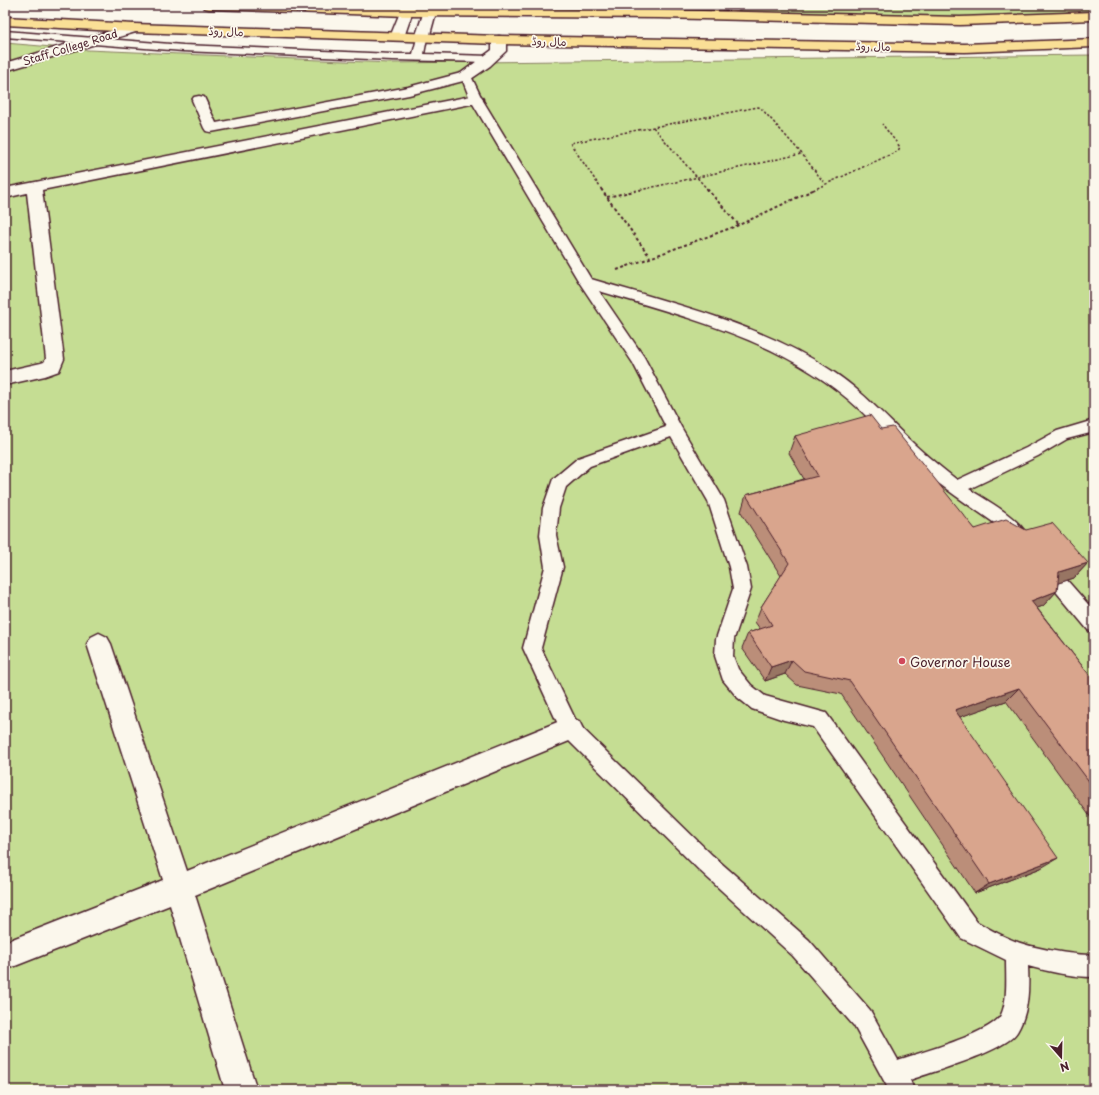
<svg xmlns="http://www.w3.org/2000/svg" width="1099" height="1095" font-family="'Playpen Sans','Playpen Sans Arabic',sans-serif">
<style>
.green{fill:#c5dd93;stroke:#887e5f}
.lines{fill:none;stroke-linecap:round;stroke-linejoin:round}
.service-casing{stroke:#4a1f2b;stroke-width:3}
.minor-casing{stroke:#4a1f2b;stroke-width:3}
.secondary-casing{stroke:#4a1f2b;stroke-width:3}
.primary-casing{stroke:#4a1f2b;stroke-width:3}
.path-far1{stroke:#4a1f2b;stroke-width:1.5;stroke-dasharray:2.5 2;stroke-linecap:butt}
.path{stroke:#4a1f2b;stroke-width:2;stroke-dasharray:3 2.5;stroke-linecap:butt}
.service{fill:#fbf7ec;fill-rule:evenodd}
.minor{fill:#fbf7ec;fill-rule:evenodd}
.secondary{fill:#fbf7ec;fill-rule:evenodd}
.primary{fill:#fadf96;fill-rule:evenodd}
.wall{fill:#bb8e79;stroke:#4a1f2b}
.shaded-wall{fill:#987463;stroke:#4a1f2b}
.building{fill:#d9a58d;stroke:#4a1f2b}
.poi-dot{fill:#d1495b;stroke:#fbf7ec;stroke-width:1.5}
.labels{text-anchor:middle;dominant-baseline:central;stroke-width:3.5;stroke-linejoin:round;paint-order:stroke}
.far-street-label{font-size:11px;fill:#4a1f2b;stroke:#fbf7ec}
.poi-label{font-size:13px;fill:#4a1f2b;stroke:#fbf7ec;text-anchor:start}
</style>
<rect width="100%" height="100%" fill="#fbf7ec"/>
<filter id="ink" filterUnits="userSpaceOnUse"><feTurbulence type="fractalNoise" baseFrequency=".025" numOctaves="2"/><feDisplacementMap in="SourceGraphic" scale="8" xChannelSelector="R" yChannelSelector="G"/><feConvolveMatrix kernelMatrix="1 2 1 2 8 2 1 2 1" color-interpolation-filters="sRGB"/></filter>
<g filter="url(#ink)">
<path class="green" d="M440 5H1094V11L971 17 439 9Z
M5 43 88 50 390 63 1094 55V1090H5Z"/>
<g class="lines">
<defs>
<path id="service" d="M5 31 183 45 392 54H413L417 38 422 35 427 38 424 54 490 56 495 59 490 62 392 60 183 51 5 37Z
M466 73 471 76 482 99 591 279C671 303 761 324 832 371 863 391 888 420 915 445 929 458 943 469 957 480L1026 448 1057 431 1094 420V432L1067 439 1038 456 969 489C986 500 1018 517 1027 535L1025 540C1012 544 1003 530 993 522 964 502 935 482 908 458 891 442 876 425 859 409 788 342 689 318 599 291L644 357 681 427 724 500 747 567 751 589 734 639 733 656 738 669 751 685 765 696 826 713 977 922C988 928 998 934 1010 939 1030 948 1072 955 1094 955V977C1072 977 1050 972 1028 966 1029 988 1029 1012 1017 1032 1006 1051 932 1072 910 1080L914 1090H889L854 1026 793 956 698 869 563 735 523 648 545 567 540 535 543 508 553 479 578 458 666 427 633 363 579 282 470 99 461 76ZM671 437 708 501 729 567 733 589 716 639 715 656 723 680 737 697 752 709 784 720 813 727 961 938 1006 960C1006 977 1008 1000 1001 1015 992 1033 919 1053 898 1060L870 1010 809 940 712 855 577 723 541 648 563 567 556 535 559 508 566 487 590 466Z
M1059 576 1065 578 1094 611V632L1088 630 1053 588 1050 583 1053 578Z"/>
<path id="minor" d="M134 24 139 25 141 28 139 31 5 71V63Z
M499 36 504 37 506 40V51L490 66 471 79 409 95 211 132 206 131 204 128 192 100 194 97 199 96 204 97 216 123 408 87 461 73 492 50V40L494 37Z
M476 95 481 96 483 99 481 102 42 190 64 359 59 371 45 376 5 385V371L41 363 44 362 46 359 27 193 5 198V188Z
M99 633 107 637 111 644 187 871 570 717 579 721 583 729 579 737 195 895 257 1090H225L170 905 5 970V942L163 880 87 644 91 637Z"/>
<path id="secondary" d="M403 5H415L404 37 402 40H392L390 37Z
M426 5H438L429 38 427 41H417L415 38Z"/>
<path id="primary" d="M203 5H318L407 8 659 10 960 17 1094 12V20L960 25 659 18 407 16 209 9 204 8Z
M5 17 134 24 499 36 965 44 1094 39V47L965 52 499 44 134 32 5 25Z"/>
</defs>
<use href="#service" class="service-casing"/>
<use href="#minor" class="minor-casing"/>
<use href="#secondary" class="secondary-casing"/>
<use href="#primary" class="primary-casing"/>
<path class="path-far1" d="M653 127 708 190
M602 190 570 143 758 107 761 108 802 154 825 184
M640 190 801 154
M813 190 898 151 900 147 882 124"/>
<path class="path" d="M601 189 650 257
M707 189 739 225
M607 197 644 189
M617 270 739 225 815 189"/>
<use href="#service" class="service"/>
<use href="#minor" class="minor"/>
<use href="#secondary" class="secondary"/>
<use href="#primary" class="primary"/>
</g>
<path class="wall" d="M881 429 975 529 1026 530 1088 563 1074 578 1058 583 1057 591 1043 606 1037 608 1094 681V822L1006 701 959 717 1041 868 975 893 841 694 797 685 785 674 765 681 742 648 748 633 760 629 755 622 761 607 781 576 741 512 746 495 804 479 789 453 795 436Z"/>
<path class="shaded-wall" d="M1088 563 1074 578 1046 587 1059 572Z
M1057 591 1043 606 1018 615 1031 601Z
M792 660 785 674 765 681 771 667Z
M1019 688 1006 701 943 723 955 710Z
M1058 858 1041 868 975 893 989 884Z"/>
<path class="building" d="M870 415 881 429 893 427 975 529 1006 519 1026 530 1052 523 1088 563 1059 572 1057 591 1031 601 1094 681V788L1019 688 955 710 1058 858 989 884 850 681 804 671 792 660 771 667 748 633 772 625 761 607 789 563 746 495 818 476 795 436Z"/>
</g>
<circle class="poi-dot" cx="902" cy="661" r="4"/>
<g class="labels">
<g class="far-street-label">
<text transform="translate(226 31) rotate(2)">مال روڈ</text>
<text transform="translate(549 41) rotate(1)">مال روڈ</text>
<text transform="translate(873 46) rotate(1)">مال روڈ</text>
<text transform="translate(70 47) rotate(-17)">Staff College Road</text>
</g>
<g class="poi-label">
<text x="910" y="661">Governor House</text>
</g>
</g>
<rect width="1099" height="1095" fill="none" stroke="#fbf7ec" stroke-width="20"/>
<rect x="10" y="10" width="1079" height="1075" fill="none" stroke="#4a1f2b" stroke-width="1.5" filter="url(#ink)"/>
<g transform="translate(1061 1057) rotate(160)" stroke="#fbf7ec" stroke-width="3" paint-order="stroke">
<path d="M0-3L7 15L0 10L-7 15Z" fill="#4a1f2b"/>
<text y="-6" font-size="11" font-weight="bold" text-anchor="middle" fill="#4a1f2b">N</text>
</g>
</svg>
